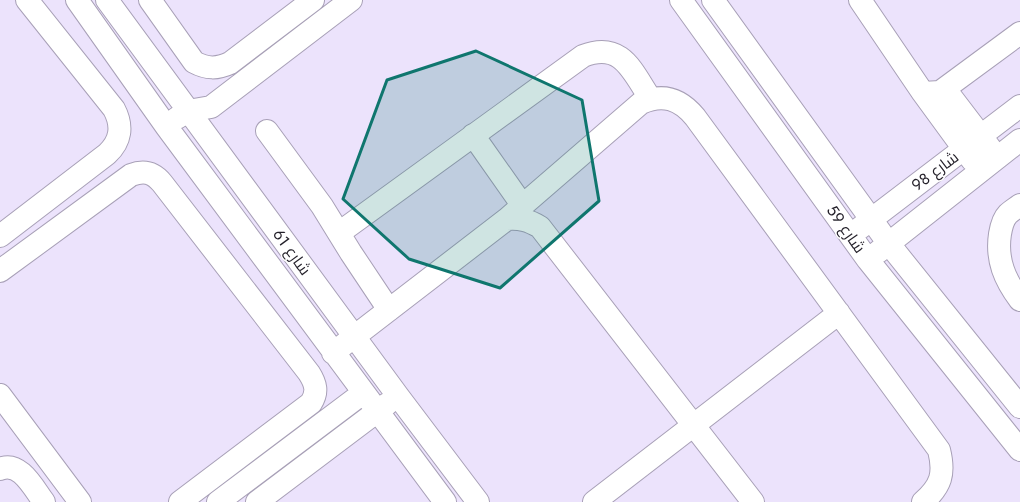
<svg xmlns="http://www.w3.org/2000/svg" width="1020" height="502" font-family="Jost,Cairo,sans-serif">
<style>
.built{fill:#ece3fc}
.lines{fill:none;stroke-linecap:round;stroke-linejoin:round}
.minor-casing{stroke:#a8a0b7;stroke-width:24}
.minor{stroke:#fff;stroke-width:22}
.marked{fill:#0f766e;fill-opacity:0.2;stroke:#0f766e;stroke-width:3;stroke-linejoin:round}
.labels{text-anchor:middle;dominant-baseline:central;stroke-width:3;stroke-linejoin:round;paint-order:stroke}
.street-label{font-size:16px;fill:#221f28;stroke:#fff}
</style>
<rect width="100%" height="100%" fill="#f5f1fb"/>
<path class="built" d="M0 0H1020V502H0Z"/>
<g class="lines">
<defs>
<path id="minor" d="M77 0 166 126 445 502
M107 0 398 396 478 502
M150 0 194 62C207 69 217 69 230 63L313 0
M681 0 868 260 1020 450
M713 0 889 244 1020 407
M860 0 923 93 940 92 1020 33
M945 89 990 148
M923 93 972 160
M177 118 188 111 211 107 351 0
M267 131 322 206 351 253 389 310
M473 135 523 206
M1020 205C1016 208 1011 211 1008 214 1003 219 1001 228 1000 234 996 260 1005 280 1020 300
M507 219C520 218 528 220 540 227L753 502
M860 228 1020 106
M339 233 583 56C622 41 632 71 650 98
M0 236 107 154C121 141 123 126 114 109L27 0
M878 252 1020 140
M0 271 131 175C144 170 153 172 162 183L309 373C316 384 318 392 311 403L180 502
M333 353 507 219 641 103C663 93 680 99 695 117L939 450C945 474 941 486 923 502
M0 395 80 502
M0 469C20 460 34 489 44 502
M218 502 363 393
M257 502 387 404
M594 502 839 313"/>
</defs>
<use href="#minor" class="minor-casing"/>
<use href="#minor" class="minor"/>
</g>
<path class="marked" d="M476 51 582 100 599 201 500 288 409 259 343 199 387 80Z"/>
<g class="labels">
<g class="street-label">
<text transform="translate(935 171) rotate(-37)">شارع 98</text>
<text transform="translate(846 229) rotate(55)">شارع 59</text>
<text transform="translate(292 252) rotate(54)">شارع 61</text>
</g>
</g>
</svg>
